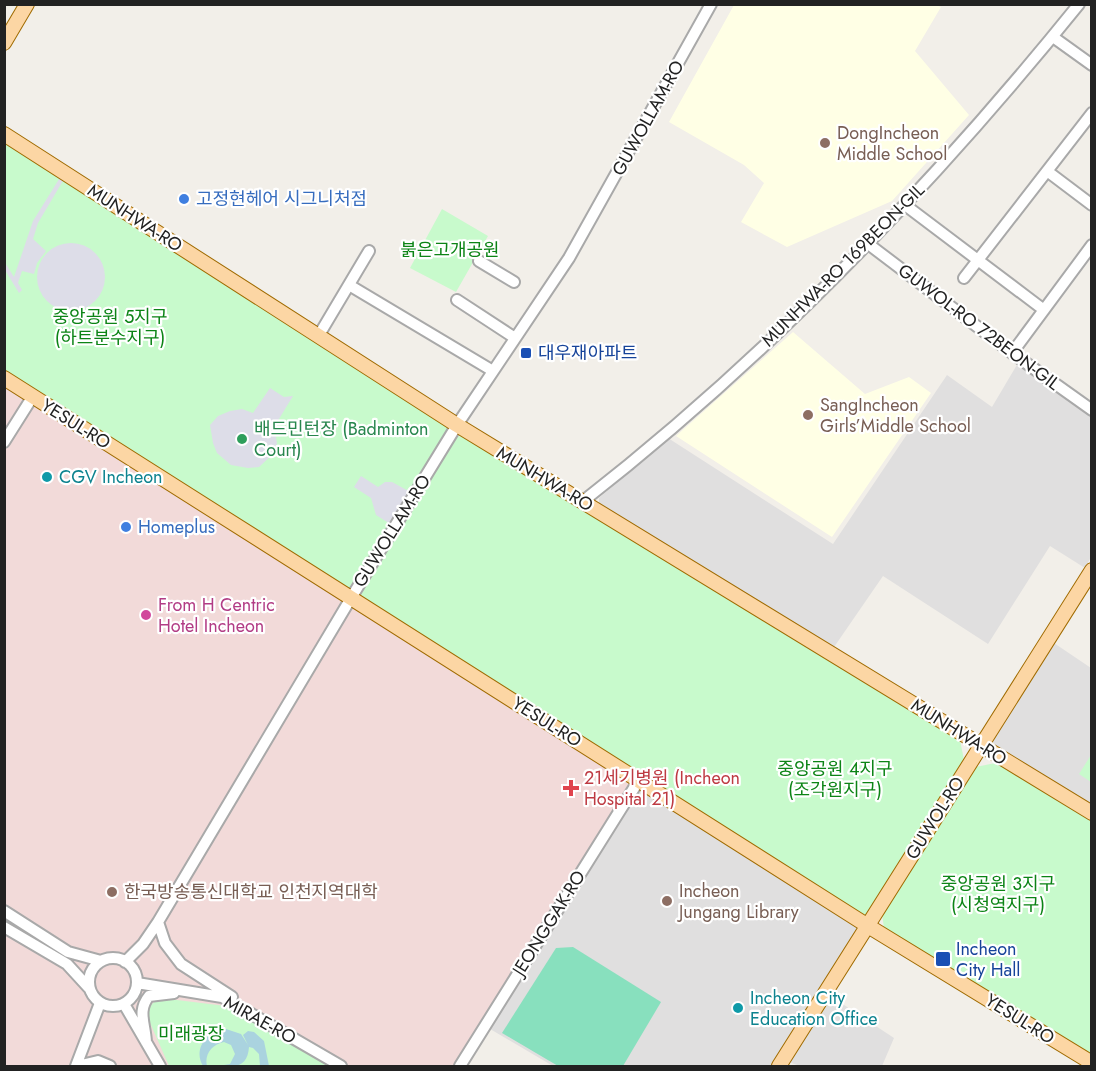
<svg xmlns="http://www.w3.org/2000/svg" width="1096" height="1071" font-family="Jost,'Noto Sans KR',sans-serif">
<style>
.residential{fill:#e0dfdf}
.commercial{fill:#f2dad9}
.education{fill:#ffffe5}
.park{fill:#c8facc}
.pitch{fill:#88e0be}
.plaza{fill:#dddde8}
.water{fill:#aad3df}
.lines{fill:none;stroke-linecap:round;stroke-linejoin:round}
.minor-casing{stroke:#a9a9a9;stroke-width:14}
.major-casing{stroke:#a06b00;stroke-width:16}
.minor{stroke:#fff;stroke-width:10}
.major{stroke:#fcd6a4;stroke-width:14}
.education-dot{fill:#8d6e63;stroke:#fff;stroke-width:2}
.shop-dot{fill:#3f7fe0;stroke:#fff;stroke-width:2}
.transit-dot{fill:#1a4fb4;stroke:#fff;stroke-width:2}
.leisure-dot{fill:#2e9e5b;stroke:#fff;stroke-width:2}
.culture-dot{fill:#0f9aa8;stroke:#fff;stroke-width:2}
.hotel-dot{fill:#d1479c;stroke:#fff;stroke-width:2}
.health-dot{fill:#e0444e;stroke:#fff;stroke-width:2}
.labels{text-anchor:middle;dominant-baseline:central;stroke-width:4.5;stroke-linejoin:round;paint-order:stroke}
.street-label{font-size:18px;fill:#222;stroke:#fff}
.education-label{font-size:18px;fill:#785e54;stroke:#fff;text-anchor:start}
.shop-label{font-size:18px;fill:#366cbe;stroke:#fff;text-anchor:start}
.park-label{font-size:18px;fill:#0c8416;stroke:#fff}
.transit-label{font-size:18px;fill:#164399;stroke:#fff;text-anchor:start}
.leisure-label{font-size:18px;fill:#27864d;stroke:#fff;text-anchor:start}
.culture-label{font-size:18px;fill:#0d838f;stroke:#fff;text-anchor:start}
.hotel-label{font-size:18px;fill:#b23c85;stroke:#fff;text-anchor:start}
.health-label{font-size:18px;fill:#be3a42;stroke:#fff;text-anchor:start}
</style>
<rect width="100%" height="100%" fill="#f2efe9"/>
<path class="residential" d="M1018 363 1091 416V557L1085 568 1050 546 988 644 883 576 832 650 599 504V498L668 438 833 544 947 375 992 407Z
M1048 639 1091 668V812L981 745Z
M639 780 868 926 826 993 894 1038 882 1066H800L783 1060 779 1066H553L485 1026Z"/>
<path class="commercial" d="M4 378 639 780 460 1066H5Z"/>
<path class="education" d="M734 5H936L941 7 915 51 969 115 892 201 787 247 741 222 764 183 744 165 669 122Z
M793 332 865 394 909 377 931 393 832 537 676 436Z"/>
<path class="park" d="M4 141 450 427V437L473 435 958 731 966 769 1005 761 1091 813V1062L885 936 881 906 868 926 362 605 359 586 351 598 5 378Z
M442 209 488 236 456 292 410 268Z
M1091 755V782L1079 774Z
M157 999 177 1000 242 1008 341 1066H169L147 1016 150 1006Z"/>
<path class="pitch" d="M573 947 661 1002 623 1066H558L502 1033 556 948Z"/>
<path class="plaza" d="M61 176 64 179 38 223 33 239 46 251 37 263 34 274 22 271 18 283 22 290 19 293 5 270 4 261 14 277 33 221Z
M37 277a34 34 0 1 1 68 0a34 34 0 1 1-68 0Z
M270 388 284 397 293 396 274 427 277 443 273 454 259 467 248 468 231 465 217 453 213 443 210 425 218 416 230 411 242 409 253 413Z
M361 476 378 487 385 482H392L414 494 395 527 376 515 371 498 354 487Z"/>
<path class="water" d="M223 1028 241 1034 248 1045 243 1035 248 1031 254 1032 264 1041 269 1066H260L259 1054 253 1048 249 1047C248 1062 240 1069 224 1065L230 1064 235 1054 231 1045 224 1042C212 1044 204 1055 207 1066H203C193 1050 206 1032 223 1028Z"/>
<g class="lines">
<defs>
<path id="minor" d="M1053 37 1092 65
M1047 171 1092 205
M905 205 1044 310
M867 243 1012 353 1092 410
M479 261 514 282
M964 278 1092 113
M349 285 493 371
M457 300 515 338
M319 335 369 251
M1012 353 1092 245
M4 442 33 396
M582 502C767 358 932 186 1079 4
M4 911 68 952 101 961
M158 922 165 943 181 964 232 997
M4 927 67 964 89 988
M89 982a24 24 0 1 1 48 0a24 24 0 1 1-48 0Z
M125 962 143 944 158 922 351 598 457 425 569 258 711 4
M137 983 222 997 341 1066
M124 1004 160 1066
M146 1042C145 1023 137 1011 149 996L174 993
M76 1066 100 1003
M77 1066 98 1061 110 1066
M460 1066 639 780"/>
<path id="major" d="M4 43 27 4
M4 134 457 425 1092 813
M4 378 868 926 1092 1063
M779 1066 1092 570"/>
</defs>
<use href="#minor" class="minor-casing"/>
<use href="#major" class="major-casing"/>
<use href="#minor" class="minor"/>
<use href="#major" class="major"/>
</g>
<g class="education-dot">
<circle cx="825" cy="143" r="6"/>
<circle cx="808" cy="415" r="6"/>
<circle cx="112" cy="892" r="6"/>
<circle cx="667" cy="901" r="6"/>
</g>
<g class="shop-dot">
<circle cx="184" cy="199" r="6"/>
<circle cx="126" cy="527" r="6"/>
</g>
<g class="transit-dot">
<rect x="520" y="347" width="12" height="12" rx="3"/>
<rect x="935" y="951" width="16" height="16" rx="3"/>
</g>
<circle class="leisure-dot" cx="242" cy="439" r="6"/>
<g class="culture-dot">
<circle cx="47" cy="477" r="6"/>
<circle cx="738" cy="1008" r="6"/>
</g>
<circle class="hotel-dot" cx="146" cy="615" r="6"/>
<path class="health-dot" d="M568 779h6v6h6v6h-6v6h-6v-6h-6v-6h6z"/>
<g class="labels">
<g class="street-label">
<text transform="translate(648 118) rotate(-61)">GUWOLLAM-RO</text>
<text transform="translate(135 218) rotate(33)">MUNHWA-RO</text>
<text transform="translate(843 265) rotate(-45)">MUNHWA-RO 169BEON-GIL</text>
<text transform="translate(979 327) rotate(37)">GUWOL-RO 72BEON-GIL</text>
<text transform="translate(76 424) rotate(32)">YESUL-RO</text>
<text transform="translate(545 479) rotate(31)">MUNHWA-RO</text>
<text transform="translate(392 531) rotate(-58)">GUWOLLAM-RO</text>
<text transform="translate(547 722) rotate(32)">YESUL-RO</text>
<text transform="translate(959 732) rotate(32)">MUNHWA-RO</text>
<text transform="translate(935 818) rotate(-58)">GUWOL-RO</text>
<text transform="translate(549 923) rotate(-58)">JEONGGAK-RO</text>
<text transform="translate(1020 1019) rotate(32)">YESUL-RO</text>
<text transform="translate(260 1020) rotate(29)">MIRAE-RO</text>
</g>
<g class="education-label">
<text x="837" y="133">DongIncheon<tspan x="837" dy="21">Middle School</tspan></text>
<text x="820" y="405">SangIncheon<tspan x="820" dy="21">Girls’Middle School</tspan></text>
<text x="679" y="891">Incheon<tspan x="679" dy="21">Jungang Library</tspan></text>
<text x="124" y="892">한국방송통신대학교 인천지역대학</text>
</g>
<g class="shop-label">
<text x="196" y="199">고정현헤어 시그니처점</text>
<text x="138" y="527">Homeplus</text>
</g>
<g class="park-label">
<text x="450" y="250">붉은고개공원</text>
<text x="110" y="317">중앙공원 5지구<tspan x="110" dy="21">(하트분수지구)</tspan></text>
<text x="835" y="769">중앙공원 4지구<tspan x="835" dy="21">(조각원지구)</tspan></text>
<text x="998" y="884">중앙공원 3지구<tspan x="998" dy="21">(시청역지구)</tspan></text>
<text x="191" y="1034">미래광장</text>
</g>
<g class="transit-label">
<text x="538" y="353">대우재아파트</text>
<text x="956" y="949">Incheon<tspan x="956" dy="21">City Hall</tspan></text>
</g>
<g class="leisure-label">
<text x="254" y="429">배드민턴장 (Badminton<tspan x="254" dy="21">Court)</tspan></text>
</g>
<g class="culture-label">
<text x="59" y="477">CGV Incheon</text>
<text x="750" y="998">Incheon City<tspan x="750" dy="21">Education Office</tspan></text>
</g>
<g class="hotel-label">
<text x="158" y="605">From H Centric<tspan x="158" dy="21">Hotel Incheon</tspan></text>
</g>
<g class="health-label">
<text x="584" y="778">21세기병원 (Incheon<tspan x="584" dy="21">Hospital 21)</tspan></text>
</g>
</g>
<rect width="1096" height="1071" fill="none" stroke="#222222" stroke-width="12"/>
</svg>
